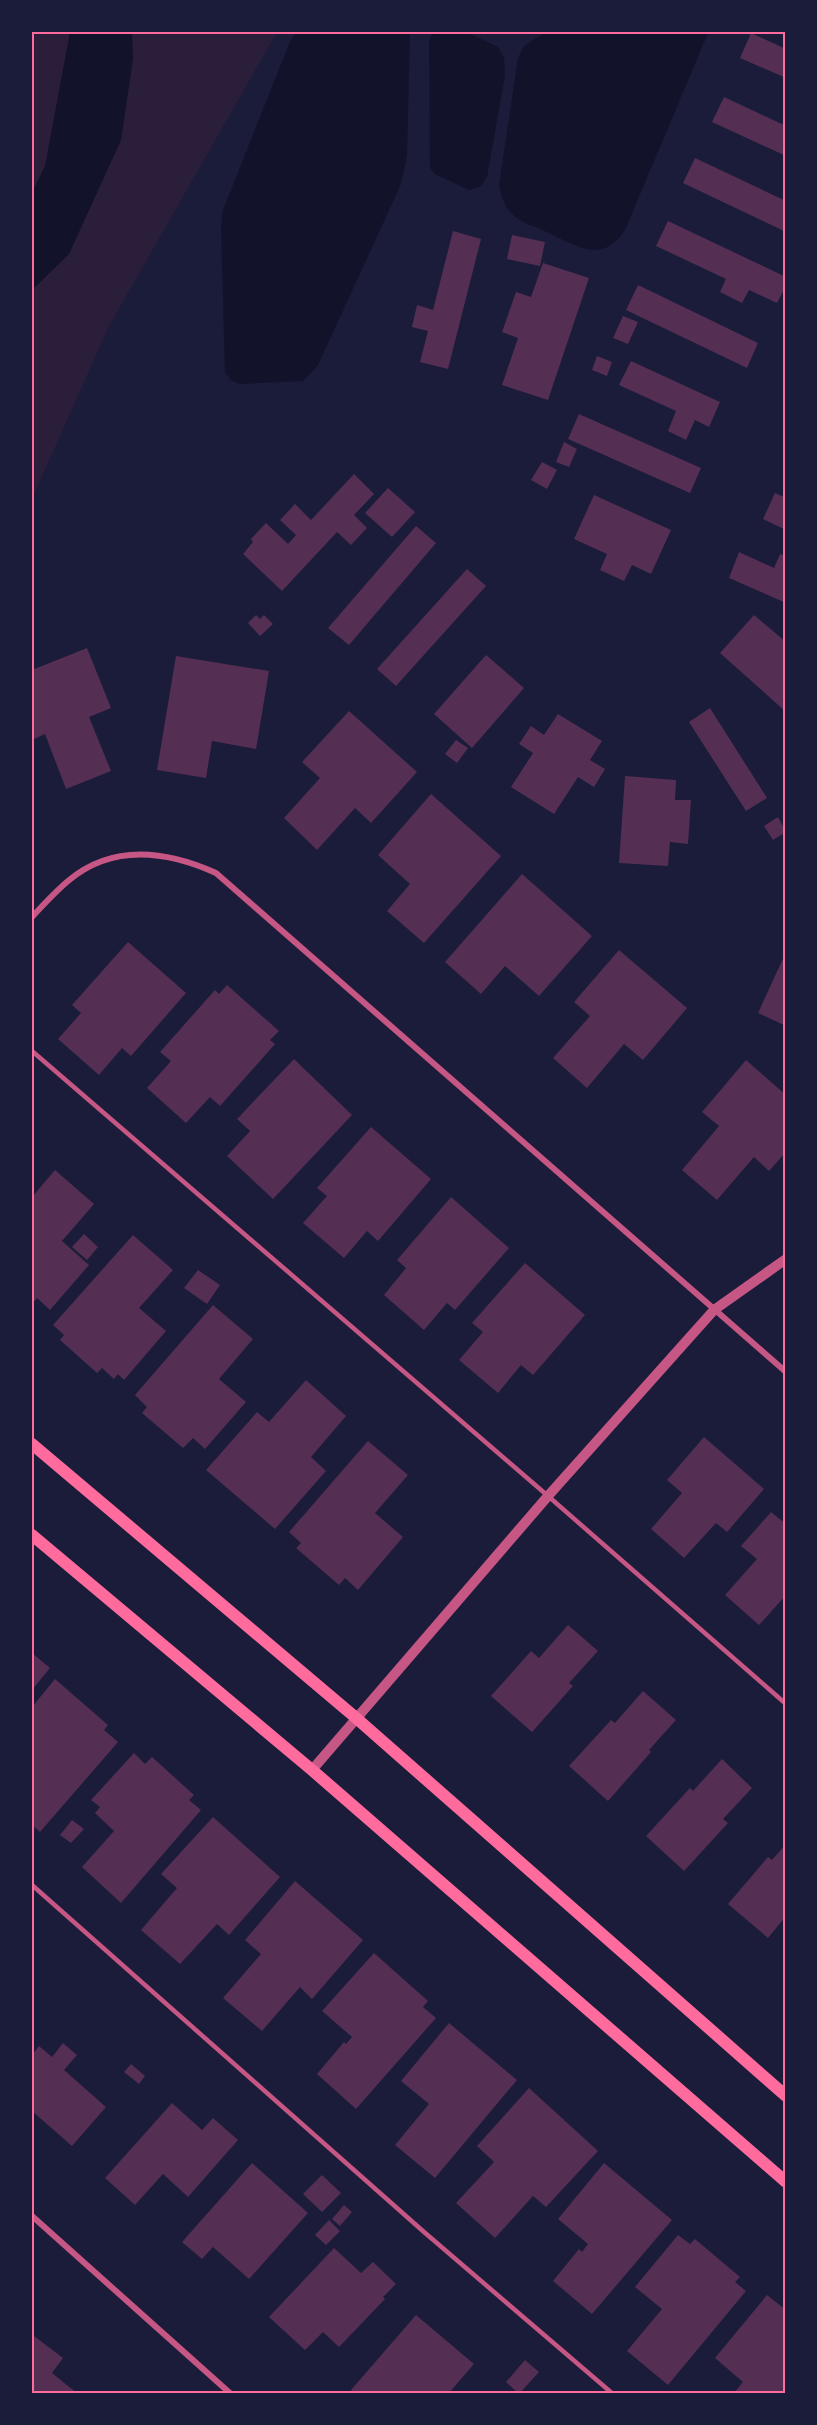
<svg xmlns="http://www.w3.org/2000/svg" width="817" height="2425" font-family="'Archivo Narrow',sans-serif">
<style>
.green{fill:#2a1e3b}
.water{fill:#12122b}
.building{fill:#542f53}
.lines{fill:none;stroke-linecap:round;stroke-linejoin:round}
.service{stroke:#c65784;stroke-width:4.5}
.minor{stroke:#c65784;stroke-width:6}
.tertiary{stroke:#c65784;stroke-width:10}
.secondary{stroke:#ff6b9d;stroke-width:12}
.neatline{fill:none;stroke:#ff6b9d;stroke-width:2}
</style>
<rect width="100%" height="100%" fill="#1b1b3a"/>
<path class="green" d="M32 32H277L109 326 32 499Z"/>
<path class="water" d="M70 32H132L133 59 121 140 69 254 32 290V193L45 166Z
M296 32H410L407 155 401 184 318 365 303 381 239 384 231 380 225 372 221 227 223 210 290 42Z
M433 32H466L498 47 504 58 505 75 487 177 481 186 469 190 435 174 430 168 429 41Z
M546 32H707L708 33 625 230C602 265 577 246 547 232 537 227 521 223 513 215 504 207 502 197 499 186L518 58 524 46Z"/>
<path class="building" d="M751 33 786 49V78L740 58Z
M724 97 786 126V156L712 122Z
M695 158 786 201V232L683 183Z
M668 221 786 277V286L777 303 749 290 742 303 720 292 726 279 656 246Z
M453 231 481 239 448 369 420 362 428 331 412 327 417 305 433 310Z
M512 235 545 242 540 266 507 259Z
M543 263 589 278 548 400 502 385 518 338 502 332 516 292 531 297Z
M638 285 758 343 747 368 626 310Z
M623 316 638 322 628 344 613 338Z
M597 356 612 362 607 376 592 370Z
M631 361 720 402 709 427 695 420 686 440 668 431 676 411 619 385Z
M579 414 701 468 690 493 568 439Z
M564 442 577 449 569 467 556 462Z
M542 462 557 470 547 489 531 480Z
M354 474 374 494 354 515 367 528 351 545 337 532 282 591 243 554 253 542 251 539 266 523 288 544 296 535 280 520 295 504 311 520Z
M388 488 415 512 392 537 365 513Z
M775 493 786 498V530L763 519Z
M594 495 671 530 651 574 632 565 624 581 600 570 607 554 574 539Z
M416 526 436 543 349 645 328 628Z
M739 552 774 568 780 554 786 556V603L729 578Z
M467 569 486 586 396 686 377 669Z
M256 615 260 619 264 615 273 624 260 636 248 623Z
M754 615 786 642V712L720 653Z
M87 648 111 708 89 717 111 771 66 789 45 734 32 740V670Z
M486 655 524 688 472 748 434 714Z
M176 656 269 671 256 749 212 741 206 778 157 770Z
M710 708 767 798 746 811 689 722Z
M349 711 417 772 371 823 355 808 317 850 284 818 320 778 302 762Z
M558 714 602 741 590 760 605 769 594 787 578 777 554 814 511 787 533 753 519 744 531 726 544 735Z
M456 740 468 748 457 763 445 754Z
M625 776 676 780 675 800H691L688 844 670 842 668 866 619 863Z
M431 794 501 856 424 943 387 911 410 884 378 855Z
M778 817 786 832 773 840 764 826Z
M522 874 592 936 539 996 505 966 481 994 445 962Z
M128 942 186 993 131 1056 122 1048 99 1075 58 1039 81 1013 72 1005Z
M619 950 687 1008 643 1060 624 1044 587 1088 553 1058 590 1016 574 1002Z
M786 952V1026L758 1013Z
M227 985 279 1031 270 1040 275 1044 220 1106 210 1097 186 1123 147 1088 171 1061 160 1052 215 990 219 994Z
M294 1059 352 1115 273 1199 227 1156 250 1131 237 1119Z
M746 1060 786 1095V1152L769 1171 754 1157 717 1200 682 1170 719 1126 702 1112Z
M371 1127 431 1179 378 1241 367 1231 344 1258 303 1223 327 1196 317 1188Z
M55 1170 94 1204 62 1241 89 1265 50 1310 37 1298 32 1304V1197Z
M451 1197 509 1248 455 1310 447 1303 424 1330 384 1295 406 1268 397 1260Z
M84 1234 98 1247 87 1260 72 1247Z
M133 1235 173 1270 139 1308 166 1331 124 1380 118 1374 114 1379 102 1368 97 1373 60 1340 64 1335 53 1325Z
M525 1263 585 1315 533 1375 521 1365 498 1393 459 1360 483 1332 472 1323Z
M198 1270 220 1285 207 1304 184 1288Z
M213 1305 253 1339 219 1379 246 1402 205 1449 193 1438 183 1448 142 1413 147 1407 135 1395Z
M306 1380 346 1416 311 1457 326 1471 275 1529 206 1470 257 1412 269 1422Z
M704 1437 764 1489 727 1532 716 1523 684 1558 651 1529 682 1493 667 1480Z
M368 1441 408 1475 375 1513 403 1537 358 1590 345 1578 339 1585 296 1548 301 1543 289 1532Z
M771 1512 786 1524V1595L759 1625 725 1595 757 1559 741 1546Z
M568 1625 598 1651 569 1683 573 1686 532 1732 491 1696 531 1651 539 1658Z
M32 1653 50 1668 32 1690Z
M55 1679 108 1725 104 1730 118 1742 40 1832 32 1825V1707Z
M643 1691 676 1720 649 1750 651 1752 608 1801 569 1766 611 1720 615 1723Z
M134 1753 145 1764 152 1757 194 1795 189 1800 201 1810 121 1903 82 1867 114 1831 95 1813 100 1807 91 1800Z
M722 1759 752 1788 723 1819 728 1823 684 1871 646 1836 690 1788 693 1791Z
M213 1817 280 1877 229 1935 217 1924 180 1964 141 1930 177 1888 161 1874Z
M72 1820 84 1829 71 1843 60 1835Z
M786 1844V1916L768 1938 728 1904 768 1857 772 1860Z
M295 1881 363 1940 312 1999 300 1987 262 2031 223 1998 261 1954 245 1940Z
M374 1953 428 2001 423 2007 436 2018 356 2109 317 2074 344 2042 346 2044 352 2037 322 2011Z
M449 2023 517 2080 435 2178 395 2145 429 2104 401 2081Z
M63 2043 77 2055 64 2070 106 2107 72 2146 32 2111V2055L39 2046 52 2057Z
M131 2064 145 2076 139 2084 124 2072Z
M529 2088 598 2151 546 2207 533 2196 495 2238 456 2203 494 2162 477 2146Z
M172 2103 202 2130 213 2118 238 2140 188 2197 163 2174 135 2205 105 2178Z
M252 2163 308 2213 249 2279 213 2247 202 2259 182 2242Z
M604 2163 672 2220 592 2314 553 2281 579 2249 582 2252 588 2244 558 2219Z
M322 2175 341 2193 322 2212 303 2194Z
M344 2205 352 2212 340 2226 332 2219Z
M329 2220 340 2231 326 2245 315 2235Z
M678 2235 690 2244 695 2239 740 2277 735 2282 746 2291 668 2385 627 2351 662 2309 635 2287Z
M334 2248 361 2273 373 2262 396 2284 383 2297 385 2299 339 2347 323 2332 305 2350 269 2317Z
M767 2295 786 2310V2394H733L743 2382 715 2358Z
M416 2315 474 2364 448 2394H410L406 2391 404 2394H355L351 2390Z
M34 2336 63 2358 52 2373 78 2394H32V2339Z
M525 2360 539 2372 519 2394 506 2382Z"/>
<g class="lines">
<path class="service" d="M32 1051 548 1496 786 1704
M32 1885 424 2232 613 2394"/>
<path class="minor" d="M32 917C43 905 55 892 68 881 113 843 167 851 216 873L786 1372
M32 2216 231 2394"/>
<path class="tertiary" d="M312 1770 548 1496 714 1310 786 1259"/>
<path class="secondary" d="M32 1444 355 1717 786 2096
M32 1535 312 1770 786 2182"/>
</g>
<rect width="817" height="2425" fill="none" stroke="#1b1b3a" stroke-width="66"/>
<rect x="33" y="33" width="751" height="2359" class="neatline"/>
</svg>
